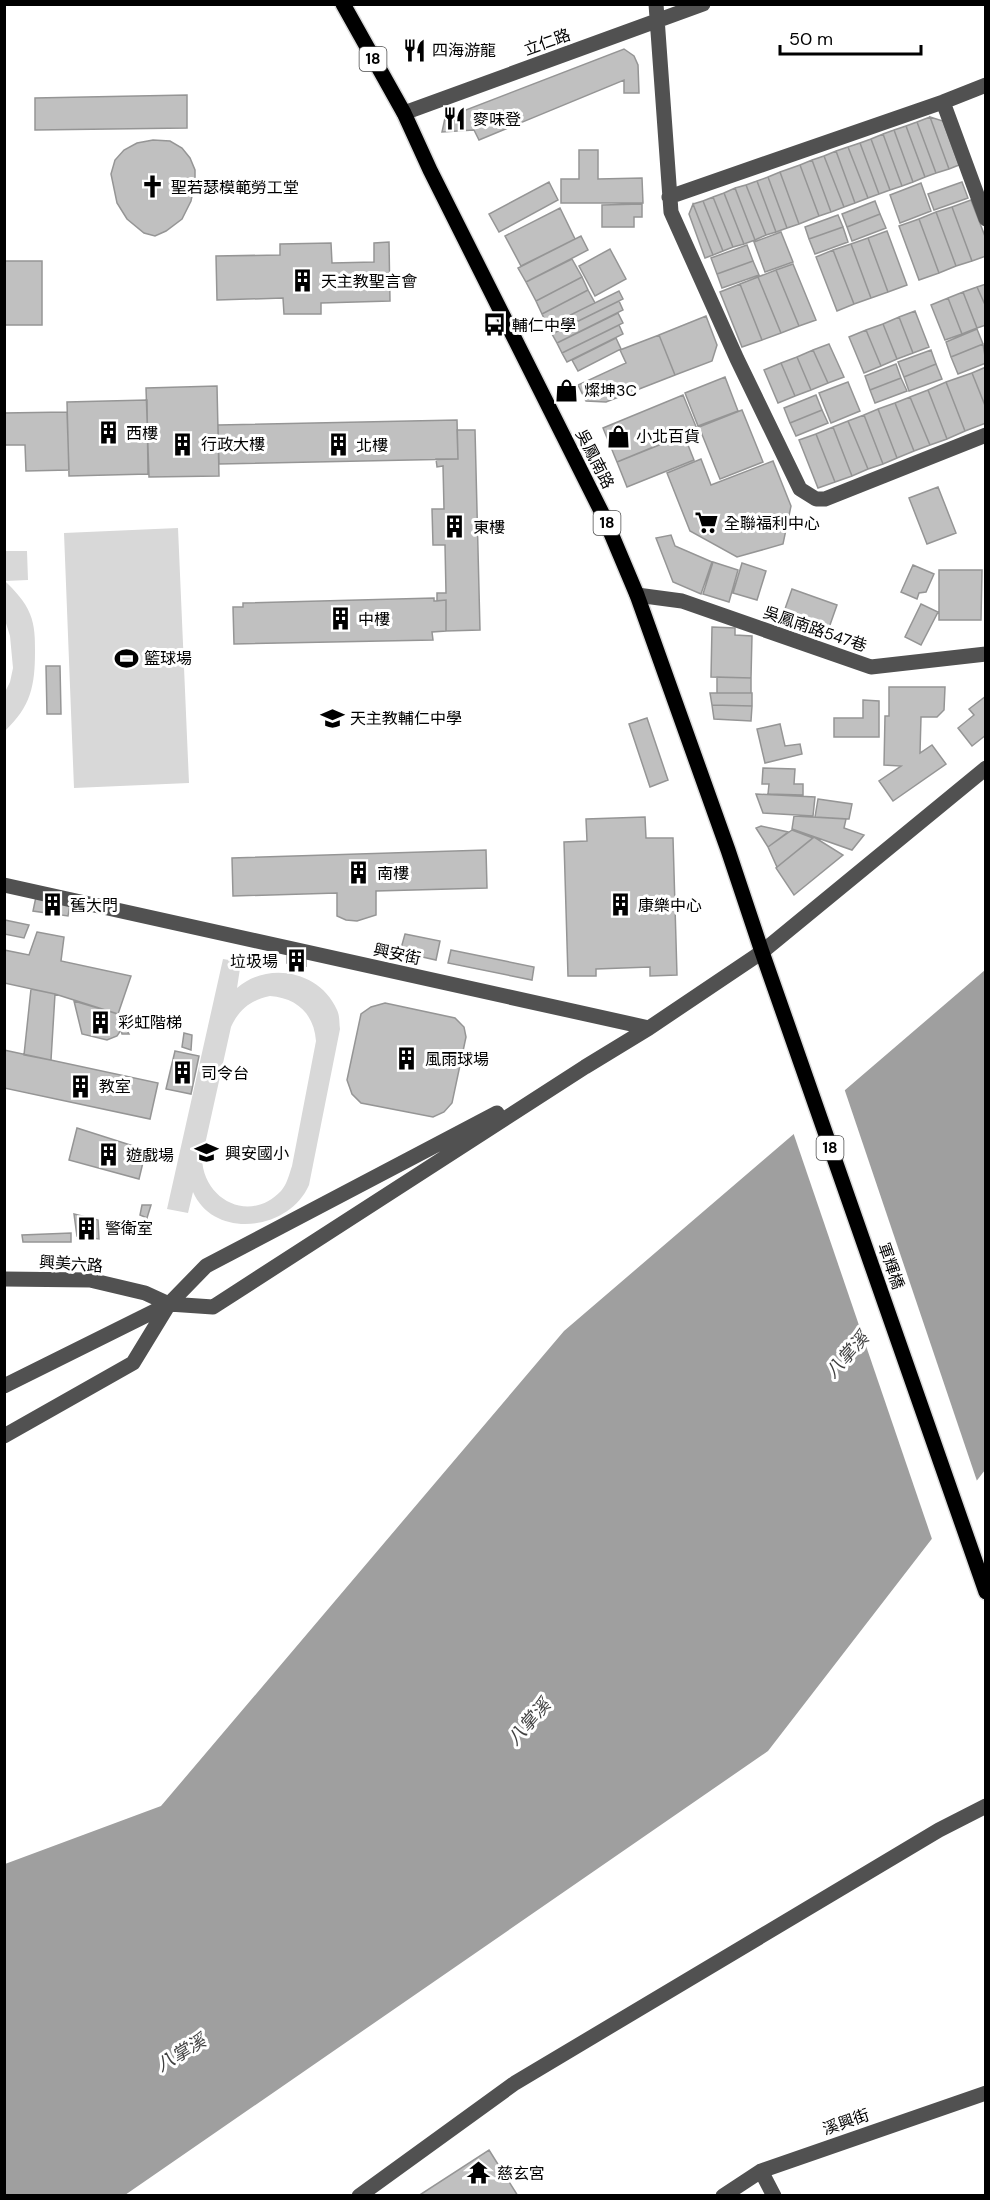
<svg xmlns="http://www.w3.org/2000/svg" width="990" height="2200" font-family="'DM Sans','Noto Sans TC',sans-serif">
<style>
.green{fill:#d8d8d8;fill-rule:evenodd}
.water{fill:#9f9f9f}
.pier{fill:#fff}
.building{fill:#c0c0c0;stroke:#959595;stroke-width:1.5}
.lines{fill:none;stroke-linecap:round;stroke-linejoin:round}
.major-casing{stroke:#dbdbdb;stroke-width:18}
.minor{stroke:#515151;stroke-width:15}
.major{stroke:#000;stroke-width:15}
.labels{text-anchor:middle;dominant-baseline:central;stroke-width:6;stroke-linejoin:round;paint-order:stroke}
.shield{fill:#fff;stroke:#4c4c4c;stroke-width:1.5}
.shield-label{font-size:15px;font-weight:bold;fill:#000}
.street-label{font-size:16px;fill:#000;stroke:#fff}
.poi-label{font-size:16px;fill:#000;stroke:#fff;text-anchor:start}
.water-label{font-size:18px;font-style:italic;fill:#404040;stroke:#fff}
</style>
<rect width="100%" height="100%" fill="#fff"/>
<path class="green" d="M178 528 189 783 74 788 64 533Z
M5 551H27L28 580 5 581C15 591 25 601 30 614 35 626 35 639 35 651 35 686 31 706 5 731V692L10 682 13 668 10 636 5 620Z
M223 959 241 962 237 988C268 961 320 971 337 1010 340 1016 339 1023 340 1029L309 1185C289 1231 214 1240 193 1192L188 1213 167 1209ZM270 996C297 998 314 1014 316 1041L292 1166C289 1175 287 1184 281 1191 250 1224 203 1200 202 1158L231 1027C239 1009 251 1000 270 996Z"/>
<path class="water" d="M985 970V1470L768 1751 125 2195 5 2196V1864L161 1806 564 1331Z"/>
<path class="pier" d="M844 1088 978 1484 933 1542 793 1132Z"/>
<path class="building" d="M624 49 634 56 638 65 639 93H624V80L479 140 474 130 442 132 445 118Z
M187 95V128L35 130V98Z
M930 117 949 169 936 173 917 122Z
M930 117 943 121 959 165 949 169Z
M917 122 936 173 925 177 906 126Z
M906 126 925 177 913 182 894 130Z
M894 130 913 182 902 186 883 134Z
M883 134 902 186 890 190 871 139Z
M871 139 890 190 879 194 860 143Z
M153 140 170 141 182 148 190 158 195 170V181L191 201 182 219 166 231 155 236 144 233 127 219 117 203 111 174 115 160 124 150 137 143Z
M860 143 879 194 868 198 848 147Z
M848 147 868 198 855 203 836 151Z
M579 150H598V179L642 178 643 203H561V179H579Z
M836 151 855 203 844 207 824 156Z
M824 156 844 207 831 212 812 160Z
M812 160 831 212 819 216 800 165Z
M800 165 819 216 799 224 780 172Z
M780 172 799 224 787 228 768 177Z
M768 177 787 228 776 232 757 181Z
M757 181 776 232 766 235 746 185Z
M549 182 558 200 499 232 489 214Z
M962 182 968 198 934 210 928 194Z
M921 183 931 211 900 223 890 195Z
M746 185 766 235 755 240 735 188Z
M735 188 755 240 744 244 724 193Z
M724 193 744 244 733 247 713 197Z
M713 197 733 247 723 251 703 201Z
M971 200 986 239V256L972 261 952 207Z
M703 201 723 251 713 255 693 204Z
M875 201 880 214 847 227 842 214Z
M642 204V217H634V227H602V205Z
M693 204 713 255 705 258 689 214Z
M952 207 972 261 956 266 936 212Z
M560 208 575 239 521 266 505 236Z
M936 212 956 266 939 273 919 219Z
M880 214 886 228 852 241 847 227Z
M838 215 843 227 809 239 805 227Z
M919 219 939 273 919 280 899 226Z
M843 227 848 242 815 254 809 239Z
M887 231 907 285 888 292 868 238Z
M781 232 793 262 765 272 754 242Z
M581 236 588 250 526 282 518 268Z
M868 238 888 292 871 298 851 244Z
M389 242 390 301 321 303V314H284L283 298 217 300 216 256 280 255V244L331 243 332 263 374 262V243Z
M851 244 871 298 854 304 833 250Z
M747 245 753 261 717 274 711 258Z
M610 249 626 279 595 296 579 266Z
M833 250 854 304 837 311 816 257Z
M572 259 582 277 536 301 526 282Z
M4 261H42V325H4Z
M753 261 759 275 722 288 717 274Z
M793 264 816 320 799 326 776 270Z
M776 270 799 326 781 333 758 277Z
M582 277 588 290 542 314 536 301Z
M758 277 781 333 762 340 740 284Z
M740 284 762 340 742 347 720 292Z
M986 284V307L977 287Z
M977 287 986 307V325L977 328 963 292Z
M588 290 595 303 548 326 542 314Z
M619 291 623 299 552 334 548 326Z
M963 292 977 328 962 334 948 298Z
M948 298 962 334 945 340 931 305Z
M619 301 623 310 557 343 552 334Z
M915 311 929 347 913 353 899 317Z
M618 313 623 323 562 353 557 343Z
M706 316 717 345 712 361 675 375 659 335Z
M899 317 913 353 897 359 883 324Z
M883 324 897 359 881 366 866 330Z
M619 325 623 334 567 362 562 353Z
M977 329 983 344 951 357 946 342Z
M866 330 881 366 864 373 849 337Z
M659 335 675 375 606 402 586 401 578 385 626 363 620 350Z
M616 338 621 349 578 371 572 360Z
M829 344 844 377 828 383 813 350Z
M983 344 986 363 958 374 951 357Z
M813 350 828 383 811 390 797 357Z
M931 350 936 364 904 377 898 362Z
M797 357 811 390 795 396 781 363Z
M781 363 795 396 778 403 764 370Z
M896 364 901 378 870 390 865 376Z
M936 364 942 379 909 391 904 377Z
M986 367V408L972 373Z
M972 373 986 408V423L965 431 946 382Z
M725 377 738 411 698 426 685 393Z
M901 378 907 391 875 403 870 390Z
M848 382 860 411 831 423 819 393Z
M946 382 965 431 947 439 928 390Z
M217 386 219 476 149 477 146 388Z
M928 390 947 439 930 445 910 397Z
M683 395 697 429 617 462 603 428Z
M816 395 822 410 790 423 784 408Z
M910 397 930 445 914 451 895 403Z
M147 400 148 474 69 476 67 402Z
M895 403 914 451 897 458 878 409Z
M878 409 897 458 883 464 864 415Z
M742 410 763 462 720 479 699 427Z
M822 410 828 423 796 436 790 423Z
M67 412 69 470 26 471 25 445H4V413Z
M864 415 883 464 868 469 848 421Z
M457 420 458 459 219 464 218 425Z
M848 421 868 469 852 476 833 427Z
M833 427 852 476 835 482 816 434Z
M457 430H475L480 630 446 631V600L437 601V593H446L445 545H433L432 509H444L443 466 437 467 436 459H458Z
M816 434 835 482 818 488 799 440Z
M684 435 694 460 627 487 617 462Z
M701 459 711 485 773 461 791 506 783 544 737 557 690 531 667 473Z
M938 487 956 533 927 544 909 498Z
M671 535 675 546 712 562 701 594 673 582 656 538Z
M713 562 738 570 729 602 703 594Z
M742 563 766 571 757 600 733 593Z
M913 565 934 574 926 592 919 593 917 599 901 592Z
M939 570H982L981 620H939Z
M792 589 837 605 825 639 780 623Z
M434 598V601L446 600V631L432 632 433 640 234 644 233 607H243V603Z
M921 604 938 612 921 645 905 637Z
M712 627 735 628V635L752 636 751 678 711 677Z
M46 666H60L61 714H47Z
M717 677 751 678V693H717Z
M889 687H945L944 710 937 717H921L920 753 932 745 946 764 893 801 879 781 901 766 884 765 885 716H889Z
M710 693H752V706L712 705Z
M986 696V735L972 746 958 728 974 715 969 709Z
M863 700 879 701V737H834V718H863Z
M712 705 752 706 751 721 714 719Z
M647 718 668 780 650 787 629 724Z
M780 724 785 746 800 744 802 754 765 763 757 729Z
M763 768 795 769 794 784H803V795L768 794 769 784H762Z
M756 794 815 797 813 816 763 813Z
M818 799 852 804 849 819 815 817Z
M794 816 846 819 844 828 864 835 852 850 792 829Z
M645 817 646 838H673L677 975 650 976V967L596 969V976H568L564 842 587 841 586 819Z
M761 826 788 832 768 847 756 828Z
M792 830 813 838 777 867 768 847Z
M814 837 843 855 794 895 776 868Z
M486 850 487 888 376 891V915L357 921 346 920 337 916V893L233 896 232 858Z
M37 892 71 900 68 916 33 911Z
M5 920 29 925 24 938 4 934Z
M37 932 64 937 61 961 131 976 118 1014 55 994 4 983V950L29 955Z
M405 934 440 941 436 960 400 952Z
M451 950 534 967 532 980 448 963Z
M287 956 306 959V966L287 963Z
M31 989 55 994 51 1060 24 1055Z
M74 1001 118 1014 129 1034H122L121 1030 117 1036 107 1040 82 1034Z
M385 1003 455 1018 464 1027 466 1037 452 1103 444 1112 433 1117 361 1103 352 1094 347 1080 361 1014 371 1007Z
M184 1033 192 1035 191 1050 182 1047Z
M4 1050 158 1083 150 1119 4 1088Z
M175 1051 199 1056 191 1094 166 1089Z
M77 1128 146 1150 139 1179 69 1160Z
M142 1205H151L147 1218 140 1215Z
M74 1214 98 1220 99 1239 77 1236Z
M71 1233V1242H23L22 1235Z
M489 2150 518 2196H418Z"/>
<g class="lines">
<defs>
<path id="major" d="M343 4 404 113 430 170 605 519 637 595 728 850 762 952 986 1592"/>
</defs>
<use href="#major" class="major-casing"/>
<path class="minor" d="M656 4 671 212 737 359 800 489 816 499H825L986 435
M943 102 986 219
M404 113 703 4
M669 197 943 102 986 85
M637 595 682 601 871 667 986 654
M4 885 649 1028
M4 1279 90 1280 145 1293 169 1304
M4 1386 169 1304 213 1307 585 1067 649 1028 762 952 986 768
M4 1436 133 1363 169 1304 206 1266 497 1113
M761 2171 774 2196
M359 2196 515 2083 939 1830 986 1806
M723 2196 761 2171 986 2093"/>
<use href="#major" class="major"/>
</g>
<defs>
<symbol id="restaurant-bare" viewBox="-9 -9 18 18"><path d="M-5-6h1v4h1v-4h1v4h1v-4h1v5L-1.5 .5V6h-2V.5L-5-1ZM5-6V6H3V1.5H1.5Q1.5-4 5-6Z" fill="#000" stroke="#fff" stroke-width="2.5" paint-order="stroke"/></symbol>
<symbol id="church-bare" viewBox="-9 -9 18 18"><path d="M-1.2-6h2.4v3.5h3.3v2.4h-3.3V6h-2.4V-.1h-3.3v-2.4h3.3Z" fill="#000" stroke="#fff" stroke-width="2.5" paint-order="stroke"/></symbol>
<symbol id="building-bare" viewBox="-9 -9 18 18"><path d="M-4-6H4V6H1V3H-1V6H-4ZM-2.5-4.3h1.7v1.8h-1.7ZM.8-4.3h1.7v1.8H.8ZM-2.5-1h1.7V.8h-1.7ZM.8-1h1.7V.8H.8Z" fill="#000" stroke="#fff" stroke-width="2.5" paint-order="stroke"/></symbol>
<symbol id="bus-bare" viewBox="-9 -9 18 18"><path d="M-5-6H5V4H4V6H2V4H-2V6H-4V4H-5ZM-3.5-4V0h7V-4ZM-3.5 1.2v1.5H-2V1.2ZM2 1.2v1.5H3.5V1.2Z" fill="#000" stroke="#fff" stroke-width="2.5" paint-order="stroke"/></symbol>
<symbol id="shop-bare" viewBox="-9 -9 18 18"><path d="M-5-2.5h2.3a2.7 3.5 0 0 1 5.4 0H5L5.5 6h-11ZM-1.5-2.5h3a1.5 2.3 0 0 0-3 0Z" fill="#000" stroke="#fff" stroke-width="2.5" paint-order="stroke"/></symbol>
<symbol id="supermarket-bare" viewBox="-9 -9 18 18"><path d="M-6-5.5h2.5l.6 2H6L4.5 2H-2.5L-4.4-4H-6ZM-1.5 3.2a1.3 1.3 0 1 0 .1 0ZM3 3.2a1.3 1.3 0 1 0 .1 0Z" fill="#000" stroke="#fff" stroke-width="2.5" paint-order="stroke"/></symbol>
<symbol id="stadium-bare" viewBox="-9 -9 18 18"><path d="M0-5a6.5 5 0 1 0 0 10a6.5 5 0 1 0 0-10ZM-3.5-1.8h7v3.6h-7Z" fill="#000" stroke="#fff" stroke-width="2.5" paint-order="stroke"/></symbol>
<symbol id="school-bare" viewBox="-9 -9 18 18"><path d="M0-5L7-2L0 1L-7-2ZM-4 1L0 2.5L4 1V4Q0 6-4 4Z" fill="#000" stroke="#fff" stroke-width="2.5" paint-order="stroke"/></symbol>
<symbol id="temple-bare" viewBox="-9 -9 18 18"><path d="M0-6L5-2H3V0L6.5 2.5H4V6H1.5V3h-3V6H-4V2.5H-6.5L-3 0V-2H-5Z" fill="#000" stroke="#fff" stroke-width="2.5" paint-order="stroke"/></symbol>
</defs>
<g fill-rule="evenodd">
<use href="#restaurant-bare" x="398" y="34" width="33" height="33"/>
<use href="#restaurant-bare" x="438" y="102" width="33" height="33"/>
<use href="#church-bare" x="136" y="170" width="33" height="33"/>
<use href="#building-bare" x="286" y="264" width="33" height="33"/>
<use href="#bus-bare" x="478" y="308" width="33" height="33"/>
<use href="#shop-bare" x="550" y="374" width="33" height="33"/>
<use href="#building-bare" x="92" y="416" width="33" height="33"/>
<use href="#shop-bare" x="602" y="420" width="33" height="33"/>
<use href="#building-bare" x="166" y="428" width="33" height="33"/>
<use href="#building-bare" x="322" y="428" width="33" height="33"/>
<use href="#supermarket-bare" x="690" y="506" width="33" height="33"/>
<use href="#building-bare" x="438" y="510" width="33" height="33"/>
<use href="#building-bare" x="324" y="602" width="33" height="33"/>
<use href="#stadium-bare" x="110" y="642" width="33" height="33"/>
<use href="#school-bare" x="316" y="702" width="33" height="33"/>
<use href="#building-bare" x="342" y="856" width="33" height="33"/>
<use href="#building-bare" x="36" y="888" width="33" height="33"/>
<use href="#building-bare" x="604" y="888" width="33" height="33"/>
<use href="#building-bare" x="280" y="944" width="33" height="33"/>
<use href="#building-bare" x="84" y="1006" width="33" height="33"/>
<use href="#building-bare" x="390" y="1042" width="33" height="33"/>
<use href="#building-bare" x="166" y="1056" width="33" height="33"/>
<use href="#building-bare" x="64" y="1070" width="33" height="33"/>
<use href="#school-bare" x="190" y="1136" width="33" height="33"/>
<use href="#building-bare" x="92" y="1138" width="33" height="33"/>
<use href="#building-bare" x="70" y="1212" width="33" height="33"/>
<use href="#temple-bare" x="462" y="2156" width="33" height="33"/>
</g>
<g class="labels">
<g class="shield">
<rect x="359.5" y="47" width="27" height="24" rx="4.5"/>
<rect x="593.5" y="511" width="27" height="24" rx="4.5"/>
<rect x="816.5" y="1136" width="27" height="24" rx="4.5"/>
</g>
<g class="shield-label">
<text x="373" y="59">18</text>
<text x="607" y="523">18</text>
<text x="830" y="1148">18</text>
</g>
<g class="street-label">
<text transform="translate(547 42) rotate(-20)">立仁路</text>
<text transform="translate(595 459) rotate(63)">吳鳳南路</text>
<text transform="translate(815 629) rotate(19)">吳鳳南路547巷</text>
<text transform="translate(397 954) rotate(12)">興安街</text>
<text transform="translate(71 1264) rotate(4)">興美六路</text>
<text transform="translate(891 1266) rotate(71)">軍輝橋</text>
<text transform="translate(846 2122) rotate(-19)">溪興街</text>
</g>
<g class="poi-label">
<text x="432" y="50">四海游龍</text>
<text x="473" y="119">麥味登</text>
<text x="171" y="187">聖若瑟模範勞工堂</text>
<text x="321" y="281">天主教聖言會</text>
<text x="512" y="325">輔仁中學</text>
<text x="584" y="390">燦坤3C</text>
<text x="126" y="433">西樓</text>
<text x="636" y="436">小北百貨</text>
<text x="201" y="444">行政大樓</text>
<text x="356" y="445">北樓</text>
<text x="724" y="523">全聯福利中心</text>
<text x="473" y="527">東樓</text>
<text x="358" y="619">中樓</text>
<text x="144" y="658">籃球場</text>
<text x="350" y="718">天主教輔仁中學</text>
<text x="377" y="873">南樓</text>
<text x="70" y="905">舊大門</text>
<text x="638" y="905">康樂中心</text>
<text x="278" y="961" text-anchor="end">垃圾場</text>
<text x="118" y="1022">彩虹階梯</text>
<text x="425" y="1059">風雨球場</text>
<text x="201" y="1073">司令台</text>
<text x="99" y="1086">教室</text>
<text x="225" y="1153">興安國小</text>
<text x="126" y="1155">遊戲場</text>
<text x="105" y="1228">警衛室</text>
<text x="497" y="2173">慈玄宮</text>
</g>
<g class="water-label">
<text transform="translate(847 1355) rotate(-48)">八掌溪</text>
<text transform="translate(529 1722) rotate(-49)">八掌溪</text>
<text transform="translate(181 2053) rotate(-31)">八掌溪</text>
</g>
</g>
<rect width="990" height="2200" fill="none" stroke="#000000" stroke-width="12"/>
<path d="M780 45v9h141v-9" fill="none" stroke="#000000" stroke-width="3"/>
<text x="789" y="45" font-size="18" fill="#000000" stroke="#ffffff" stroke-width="4.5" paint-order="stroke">50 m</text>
</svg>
